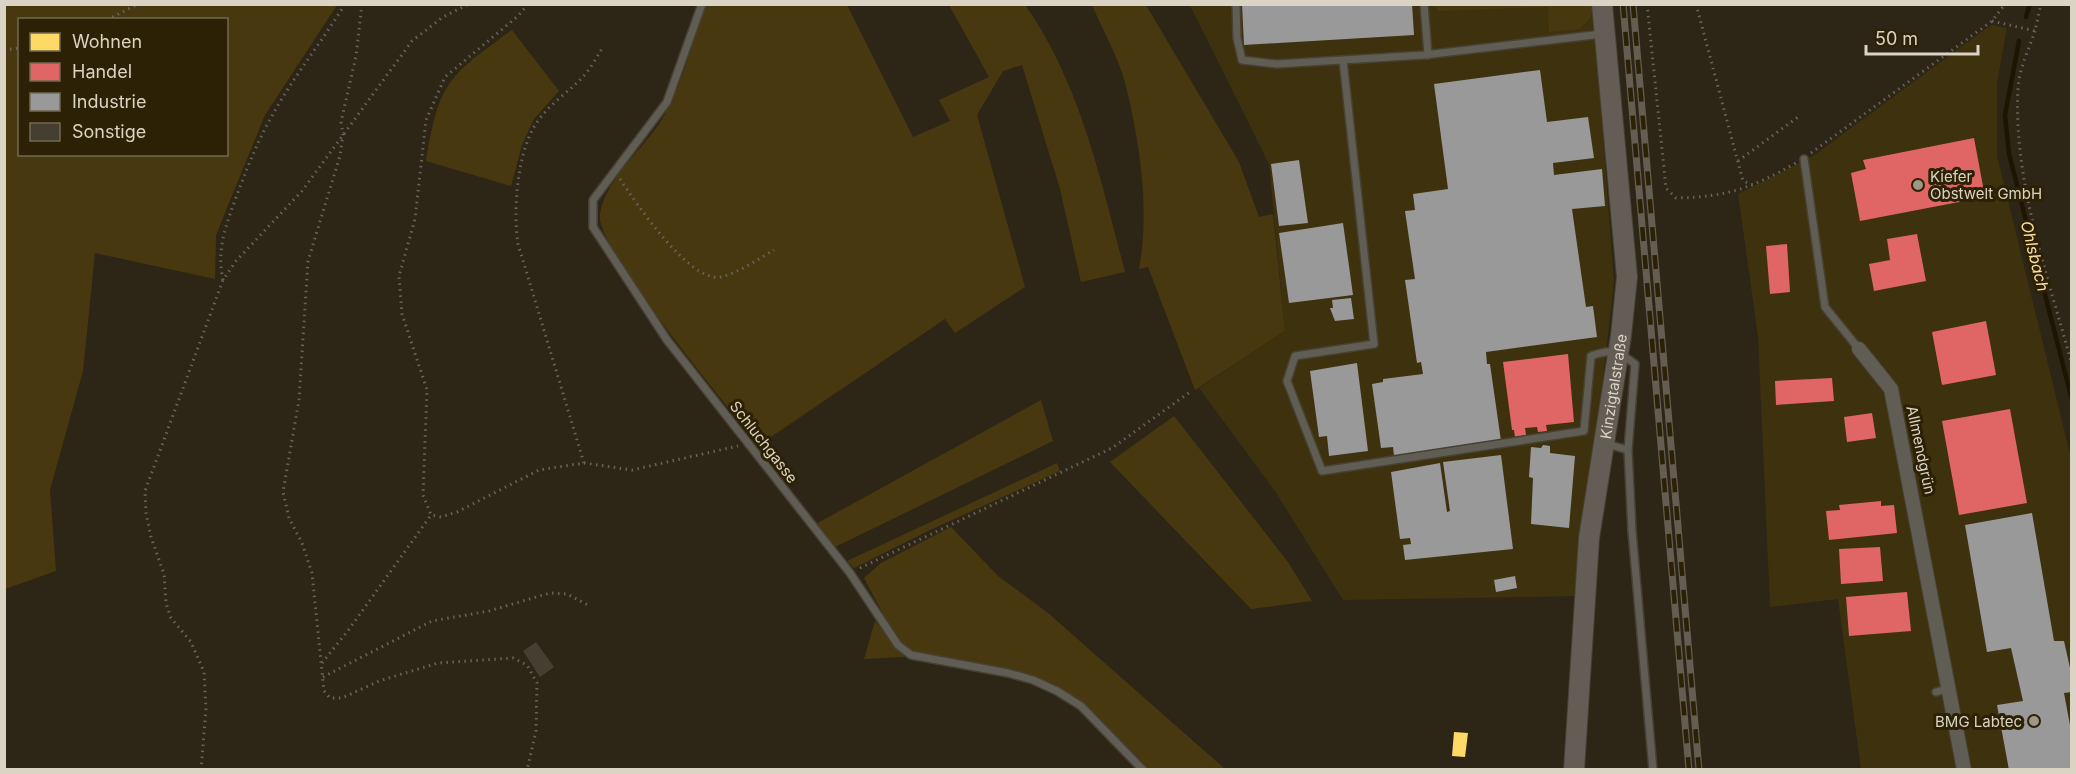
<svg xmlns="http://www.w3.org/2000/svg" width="2076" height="774" font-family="Inter,sans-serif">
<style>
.built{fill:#3e310e}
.green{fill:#483810;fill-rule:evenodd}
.homes{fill:#ffd966}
.shops{fill:#e06666}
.industry{fill:#999}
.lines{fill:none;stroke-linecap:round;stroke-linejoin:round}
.stream{stroke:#1e1402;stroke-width:4.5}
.building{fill:#453f32}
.service-casing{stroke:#474134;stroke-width:10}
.minor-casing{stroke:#474134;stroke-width:16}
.secondary-casing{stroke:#474134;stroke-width:22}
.path{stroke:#68645d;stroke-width:3;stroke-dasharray:1.5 4.5;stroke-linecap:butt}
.service{stroke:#605d55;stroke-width:7}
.minor{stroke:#605d55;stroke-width:14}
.secondary{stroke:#635d55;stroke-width:20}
.rail-casing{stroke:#635d52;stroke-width:7}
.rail{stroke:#2c2104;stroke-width:4.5;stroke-dasharray:14;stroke-linecap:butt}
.poi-dot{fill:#9e9787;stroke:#2c2104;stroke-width:2}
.labels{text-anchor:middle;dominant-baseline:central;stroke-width:6;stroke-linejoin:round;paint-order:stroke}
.poi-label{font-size:15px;fill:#dbd4c4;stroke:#2c2104;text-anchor:start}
.street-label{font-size:15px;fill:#dbd4c4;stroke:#2c2104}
.water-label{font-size:16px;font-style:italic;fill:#fce0a0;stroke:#2c2104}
</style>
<rect width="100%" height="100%" fill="#2d2616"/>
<path class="built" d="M1190 5H1593L1614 282 1578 596 1343 600 1275 491 1199 388 1285 331 1269 164Z
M1991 25 2007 28 1997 82V156L2071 458V769H1861L1838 599 1770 607 1758 336 1738 194 1813 156Z"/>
<path class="green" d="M4 5H337L265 115 216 235 215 279 95 253 83 371 50 490 56 571 5 589ZM20 20H226V154H20Z
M705 5H847L913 137 950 121 939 100 989 77 949 5H1025C1080 82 1101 181 1125 272L1081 282 1060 189 1022 65 1003 71 977 115 1025 287 955 333 945 319 759 445C733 413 593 246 600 214 607 175 645 149 664 116 683 82 693 41 705 5Z
M1092 5H1146L1239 162 1259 217 1273 214 1285 331 1195 390 1148 267 1139 269C1150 209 1140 144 1126 86 1119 58 1103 31 1092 5Z
M1436 5H1593L1591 17 1580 29 1549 32 1548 7 1437 11Z
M512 30 559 91 534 119 522 145 511 186 426 161C439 82 448 76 512 30Z
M1041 400 1053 441 835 547 816 524Z
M1174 416 1288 562 1312 601 1251 609 1110 462Z
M1057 463 1060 471 930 530 854 568 847 561Z
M951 527 998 576 1048 613 1225 769H1148L1098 717 1055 685 1032 675 919 654 911 650 901 641 887 621 864 578 881 563Z
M875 621 905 657 864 659Z"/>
<path class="homes" d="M1454 732 1468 733 1465 757 1452 756Z"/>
<path class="shops" d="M1974 138 1985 197 1860 221 1851 173 1866 169 1863 160Z
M1917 234 1926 281 1874 291 1869 264 1890 260 1887 239Z
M1787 244 1790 292 1770 294 1766 246Z
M1986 321 1996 375 1942 385 1932 332Z
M1568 354 1574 422 1546 425 1547 431 1538 432 1537 427 1525 428 1526 435 1515 437 1514 430H1512L1503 362Z
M1832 378 1834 401 1776 405 1775 381Z
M2010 409 2027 503 1959 515 1942 421Z
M1872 413 1876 438 1847 442 1844 417Z
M1881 501V506L1894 505 1897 533 1829 540 1826 511 1840 510 1839 505Z
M1880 547 1883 581 1841 584 1839 549Z
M1907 592 1911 631 1849 636 1846 597Z"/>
<path class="industry" d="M1242 4H1412L1414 35 1244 45Z
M1540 70 1547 122 1588 117 1594 158 1553 163 1554 175 1602 169 1605 206 1572 209 1586 307 1593 306 1597 337 1486 352 1487 364H1490L1501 441 1394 456 1393 447 1381 448 1372 384 1383 382V379L1423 374 1421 362 1417 363 1405 280 1415 279 1405 211 1415 210 1413 194 1448 189 1434 84Z
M1299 160 1308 223 1279 226 1271 164Z
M1343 223 1353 295 1289 303 1279 233Z
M1351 298 1354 319 1335 321 1330 308H1333L1332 300Z
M1357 363 1368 451 1329 456 1327 436 1319 437 1310 371Z
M1543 445 1550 446V453L1575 456 1569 528 1531 524 1533 478 1529 477 1531 447 1541 448Z
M1501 455 1513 549 1405 560 1403 545 1411 544 1410 538 1400 539 1391 472 1440 463 1447 512 1450 511 1443 462Z
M2032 513 2054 641H2064L2072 677V692L2064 693 2072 736V770H2009L1997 705 2023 701 2011 648 1987 652 1965 525Z
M1515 576 1517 588 1496 592 1494 580Z"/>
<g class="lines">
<path class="stream" d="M2026 17 2030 4
M2019 41 2005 115 2009 154 2072 400"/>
</g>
<path class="building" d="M536 642 554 667 540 677 523 651Z"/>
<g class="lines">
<defs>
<path id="service" d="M702 4 667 102 593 200V227L667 340 850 573 898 645 911 655 1008 673 1033 680 1057 691 1081 706 1143 770
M1236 4 1237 38 1242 60 1277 64 1424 55 1602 34
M1424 4 1428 55
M1343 60 1374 344 1295 356 1287 381 1322 471 1584 431 1591 356C1611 348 1618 351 1635 364L1628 450
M1804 159 1825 307 1859 349
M1607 444 1628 450 1632 531 1653 770
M1936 692 1950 688"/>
<path id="minor" d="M1859 349 1891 389 1964 770"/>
<g id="secondary">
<path id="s1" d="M1574 770 1589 538 1621 336 1627 277 1602 4"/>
</g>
</defs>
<use href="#service" class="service-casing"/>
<use href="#minor" class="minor-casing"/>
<use href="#secondary" class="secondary-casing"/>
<path class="path" d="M362 4 356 56 341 122 343 134 340 156 308 261 299 400 283 492 289 518 302 543 312 573 324 691 330 698H342L379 681 438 663 513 658 527 665 537 683 536 731 527 770
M528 4 518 16 445 77 426 120 415 219 399 276 402 314 427 390 423 495 431 515 441 517 457 512 539 470 584 463 632 470 738 446
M1647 4 1666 188 1676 198C1728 197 1751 188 1796 163
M1696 4 1743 181 1753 185
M107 20 138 4
M1992 21 2035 31 2041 4
M2035 31C2029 49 2019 69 2018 88 2013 181 2048 276 2072 365
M4 50 20 48
M1811 153 1992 21 2005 4
M1738 161 1798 117
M620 179C636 203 689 282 720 277 739 273 758 259 774 250
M223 280C216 247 227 223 238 192 248 166 258 140 272 116 293 77 322 42 345 4
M584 463 518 244C513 212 517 156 534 127 545 108 564 95 579 81 589 72 596 58 603 47
M860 568 1112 448 1190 392
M322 663 350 628 431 515
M323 677 432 621 489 611 550 593 567 594 588 605
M201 770 206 709 204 672 191 642 171 618 166 603 164 574 151 537 146 513 145 491 223 280 236 261 302 191 412 41 443 17 469 4
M421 770H429"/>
<use href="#service" class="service"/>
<use href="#minor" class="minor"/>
<use href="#secondary" class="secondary"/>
<defs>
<path id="rail" d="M1623 4 1689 770
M1633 4 1699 770"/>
</defs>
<use href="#rail" class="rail-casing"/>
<use href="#rail" class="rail"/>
</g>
<g class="poi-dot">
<circle cx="1918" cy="185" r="6"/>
<circle cx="2034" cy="721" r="6"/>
</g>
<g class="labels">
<g class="poi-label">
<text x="1930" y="176">Kiefer<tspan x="1930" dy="17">Obstwelt GmbH</tspan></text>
<text x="2022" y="721" text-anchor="end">BMG Labtec</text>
</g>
<g class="street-label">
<text stroke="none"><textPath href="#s1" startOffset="386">Kinzigtalstraße</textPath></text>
<text transform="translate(764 442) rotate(52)">Schluchgasse</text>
<text transform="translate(1921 450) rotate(78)">Allmendgrün</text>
</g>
<g class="water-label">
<text transform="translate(2035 256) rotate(76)">Ohlsbach</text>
</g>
</g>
<rect width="2076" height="774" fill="none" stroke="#dbd4c4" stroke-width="12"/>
<rect x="18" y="18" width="210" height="138" fill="#2c2104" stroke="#726951" stroke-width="1.5"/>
<rect x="30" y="33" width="30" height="18" fill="#ffd966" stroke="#726951" stroke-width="1.5"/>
<text x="72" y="48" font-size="18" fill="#dbd4c4">Wohnen</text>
<rect x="30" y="63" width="30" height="18" fill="#e06666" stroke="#726951" stroke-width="1.5"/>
<text x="72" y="78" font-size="18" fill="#dbd4c4">Handel</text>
<rect x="30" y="93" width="30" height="18" fill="#999999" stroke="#726951" stroke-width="1.5"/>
<text x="72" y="108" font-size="18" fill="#dbd4c4">Industrie</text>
<rect x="30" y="123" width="30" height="18" fill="#453f32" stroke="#726951" stroke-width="1.5"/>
<text x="72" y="138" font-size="18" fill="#dbd4c4">Sonstige</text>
<path d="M1866 45v9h112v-9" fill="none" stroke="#dbd4c4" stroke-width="3"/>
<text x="1875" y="45" font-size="18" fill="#dbd4c4" stroke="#2c2104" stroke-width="4.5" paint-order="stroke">50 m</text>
</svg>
